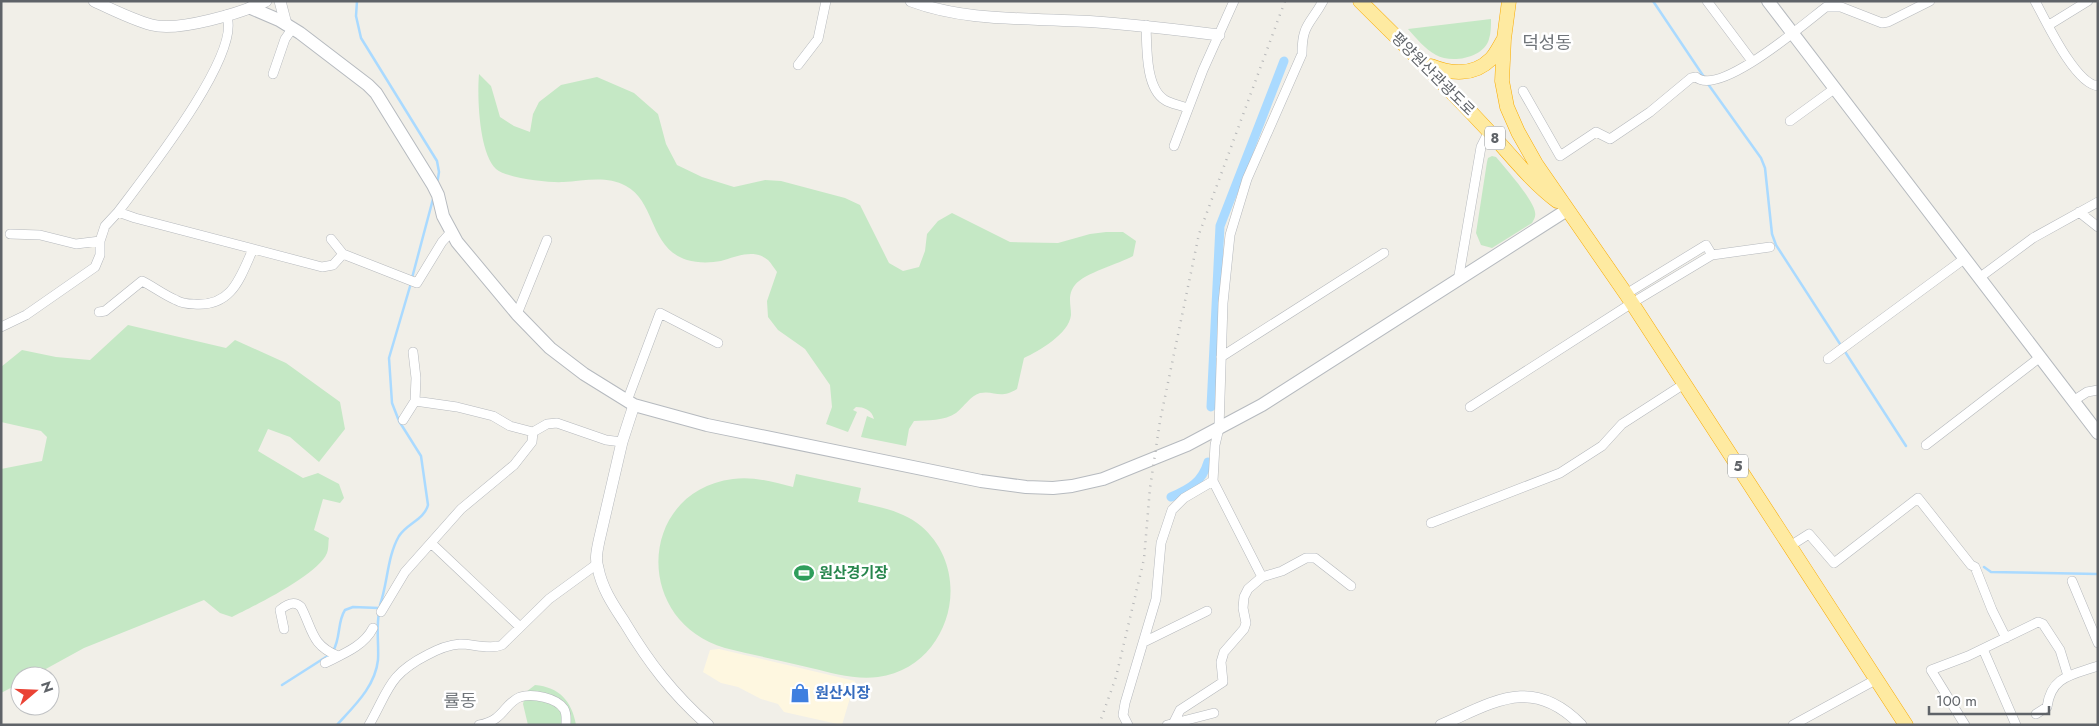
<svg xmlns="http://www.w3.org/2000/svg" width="2099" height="726" font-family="Jost,'Noto Sans KR',sans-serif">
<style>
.commercial{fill:#fef7e0}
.green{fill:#c5e8c5}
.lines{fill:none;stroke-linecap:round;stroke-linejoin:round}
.stream{stroke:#aadaff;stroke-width:2.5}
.canal{stroke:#aadaff;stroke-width:9}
.minor-casing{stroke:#b5b8bc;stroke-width:10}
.tertiary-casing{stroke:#b5b8bc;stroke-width:12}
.secondary-casing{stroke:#b6babf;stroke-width:14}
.trunk-casing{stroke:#f9ab00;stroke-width:15}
.minor{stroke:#fff;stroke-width:9}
.tertiary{stroke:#fff;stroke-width:11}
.secondary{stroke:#fff;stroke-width:12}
.trunk{stroke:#feeaa1;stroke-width:14}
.rail{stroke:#b6b7b8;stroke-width:2.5;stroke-dasharray:1 6;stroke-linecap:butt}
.labels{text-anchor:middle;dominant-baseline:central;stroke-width:5;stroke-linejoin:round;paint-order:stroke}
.shield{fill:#fff;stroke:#8f9295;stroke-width:1}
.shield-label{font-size:14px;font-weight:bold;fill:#5f6368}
.street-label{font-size:15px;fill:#5f6368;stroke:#fff}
.leisure-label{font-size:15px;font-weight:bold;fill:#27864d;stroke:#fff;text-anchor:start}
.shop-label{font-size:15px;font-weight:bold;fill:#366cbe;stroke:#fff;text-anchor:start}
.quarter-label{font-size:18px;fill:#70757a;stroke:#fff}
</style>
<rect width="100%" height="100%" fill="#f1efe8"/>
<path class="commercial" d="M719 649 855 681 842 725 784 712 778 704 761 699 738 687 721 683 703 672 710 650Z"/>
<path class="green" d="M1491 19C1491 25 1491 33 1489 39 1484 58 1451 64 1436 55 1425 49 1416 38 1408 29Z
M479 74 491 86 500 117 514 126 530 132 533 114 539 102 561 85 597 77 634 93 658 114 666 144 677 165 702 177 734 187 765 180 781 181 845 198 860 205 889 263 903 271 919 267 925 251 927 234 938 221 952 213 1010 242 1058 243 1090 234 1106 232H1123L1136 241 1133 256C1119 264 1084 273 1075 285 1067 295 1071 304 1071 315 1069 334 1039 351 1024 358L1017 389C999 400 995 390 980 393 970 396 964 407 956 413 945 421 927 420 914 421L909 429 906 446 861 437 867 416 874 419C872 410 864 407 856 407L853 410 857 412 848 432 826 424 832 407 830 385 805 349 778 330 768 317 767 301 777 272C774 268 771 263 768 260 754 248 735 257 721 261 710 263 697 263 687 260 649 248 656 202 626 186 606 175 584 181 563 182 550 183 506 178 496 169 479 153 477 97 479 74Z
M1492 156 1496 157C1506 169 1533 199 1535 212 1536 217 1534 219 1532 223L1492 248 1481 245 1476 233 1487 162 1488 158Z
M128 325 226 348 235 340 286 363 340 402 345 429 319 462 290 437 268 429 258 451 303 478 318 473 339 484 344 498 340 503 323 499 314 530 329 538C328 542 329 548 327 553 318 575 254 606 232 617L220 613 204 600 84 648 33 676H20V683L1 693V469L42 461 47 437 41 431 1 422V367L22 350 56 357 90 360Z
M796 474 861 488 858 502C880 507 903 511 921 526 976 573 950 667 878 677 855 680 832 673 811 668 782 661 754 655 725 648 632 621 638 491 733 479 753 476 773 482 793 487Z
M535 685C559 687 572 701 576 725H528L523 704 526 692Z"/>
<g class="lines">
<path class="stream" d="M357 1 356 16 361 38 437 161 439 172 437 184
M1653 1 1704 77
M1708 84 1761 158 1765 168 1772 234 1776 245 1906 446
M412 278 433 199
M1984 567 1991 572 2098 574
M380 605C388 582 387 557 399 536 407 523 424 520 428 505L421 456 399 421 392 403 389 358 411 283
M333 651C341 638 337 622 345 610L353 607 379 608
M282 685 329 655
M337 725C354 706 375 687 378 660 379 644 376 629 379 613"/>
<path class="canal" d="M1211 407 1220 226 1284 61
M1171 497C1190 489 1202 482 1208 462"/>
<defs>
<path id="minor" d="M1707 1 1752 61
M2035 1C2046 21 2075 84 2098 86
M1146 25C1147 46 1145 88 1165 100 1171 104 1180 105 1187 108
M2049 25 2088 1
M798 65 818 39 826 1
M273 74 285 39 292 29
M1523 91 1560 156 1596 132 1610 139 1650 112 1691 78 1696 77C1719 98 1806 22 1826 7H1841L1882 23 1888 22 1930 1
M1790 121 1834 89
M1174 146 1203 70 1234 1
M118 212 135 218 322 267 333 265 343 254
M2079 212 2098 227
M10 234 40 235 76 244 100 241
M331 239 343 254 417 283 442 242 451 232
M1979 278 2033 238 2098 202
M1458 281 1481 147 1489 131
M1626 294 1706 245 1712 255
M99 312 105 311 142 281C154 287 164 295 176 300 181 303 188 304 194 304 232 307 240 278 253 249
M517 314 547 240
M1 327 26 315 95 267 100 255V241L105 226 118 212C142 180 245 51 226 15
M1221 357 1384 253
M1828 359 1964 259
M415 401 457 407 493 416 510 426 533 432 547 424 557 423 606 440 622 442
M627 401 660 313 718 343
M2073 401 2087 392 2098 390
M1470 407 1632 303 1712 255 1770 247
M403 420 415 401 416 378 413 352
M1926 445 2039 358
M1431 523 1560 473 1602 446 1622 424 1684 384
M431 543 520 627
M1790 546 1809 534 1834 563 1918 498 1971 565 1975 567 1992 610 2006 638
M1262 577 1213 481 1215 445 1219 428 1223 303 1230 235 1247 179 1302 54C1302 24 1310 25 1323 1
M2072 581 2098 643
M381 612 405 572 461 509 514 465 532 442 533 432
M284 629 280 610C287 604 294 600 301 607 313 630 311 645 338 656
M1144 642 1207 611
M1983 649 2016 725
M325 663C343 654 364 646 373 628
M2036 714 2047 707C2051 676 2072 675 2098 666
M1174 722 1180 710 1223 682 1221 662 1224 652 1244 629 1246 623 1243 608 1244 597 1248 589 1262 577 1282 571 1306 558H1315L1351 586
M369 725C389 690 388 675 427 655 438 649 447 645 460 644 473 644 490 650 502 645L549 599 597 564
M479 725C505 720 503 704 520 697 533 693 557 698 564 709 567 714 566 719 566 725
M1128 725 1123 715 1125 703 1156 599 1161 543 1172 510 1184 498 1213 481
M1167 725 1214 713
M1793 725 1877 679
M1965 725 1931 670 1968 656 2038 622 2043 624 2060 650 2068 676"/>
<path id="tertiary" d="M94 1C113 10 133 20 152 25 178 32 242 13 266 1
M280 1 286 24
M911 1C964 21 1022 18 1078 21 1125 23 1171 29 1219 35
M634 405 622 442 599 541C597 551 595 559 598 568 602 589 614 606 625 623 649 663 673 694 708 725
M1441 725C1494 702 1532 675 1581 725"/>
<path id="secondary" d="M1768 1 2098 433
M251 8 279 20 300 33 368 85 376 93 433 185 438 195 443 216 457 242 517 314 550 348 584 374 634 405 707 425 981 481 1026 487 1053 488 1072 486 1103 479 1187 445 1262 405 1567 210"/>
<path id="trunk" d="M1360 1C1401 42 1443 82 1482 124 1507 150 1528 179 1557 201
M1509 1 1504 39 1502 81 1507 107 1518 132 1536 164 1626 294 1906 725
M1431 66C1451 74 1474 76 1491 59 1496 54 1500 45 1504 39"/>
</defs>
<use href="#minor" class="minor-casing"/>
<use href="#tertiary" class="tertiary-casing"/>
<use href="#secondary" class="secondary-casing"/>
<use href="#trunk" class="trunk-casing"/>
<use href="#minor" class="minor"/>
<use href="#tertiary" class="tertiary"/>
<use href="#secondary" class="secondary"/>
<use href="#trunk" class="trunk"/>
<path class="rail" d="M1099 725 1116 677 1144 559 1150 488 1160 421 1199 234 1285 1"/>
</g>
<defs>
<symbol id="stadium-bare" viewBox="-9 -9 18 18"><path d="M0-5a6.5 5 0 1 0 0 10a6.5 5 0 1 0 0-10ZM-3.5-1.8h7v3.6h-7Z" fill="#2e9e5b" stroke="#fff" stroke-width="2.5" paint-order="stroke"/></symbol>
<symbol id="shop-bare" viewBox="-9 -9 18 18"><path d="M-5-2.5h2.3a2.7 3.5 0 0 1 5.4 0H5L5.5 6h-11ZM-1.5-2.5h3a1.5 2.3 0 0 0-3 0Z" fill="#3f7fe0" stroke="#fff" stroke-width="2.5" paint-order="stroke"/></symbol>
</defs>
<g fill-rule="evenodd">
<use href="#stadium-bare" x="790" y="559" width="28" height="28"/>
<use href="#shop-bare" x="786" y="679" width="28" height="28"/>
</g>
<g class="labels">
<g class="shield">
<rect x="1485" y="126.5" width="20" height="23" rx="4"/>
<rect x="1728" y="454.5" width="20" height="23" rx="4"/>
</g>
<g class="shield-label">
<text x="1495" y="138">8</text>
<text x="1738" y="466">5</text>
</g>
<g class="street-label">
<text transform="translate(1433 74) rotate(45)">평양원산관광도로</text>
</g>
<g class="leisure-label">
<text x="819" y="573">원산경기장</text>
</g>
<g class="shop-label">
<text x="815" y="693">원산시장</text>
</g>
<g class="quarter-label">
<text x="1547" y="43">덕성동</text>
<text x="460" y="701">률동</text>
</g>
</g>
<rect width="2099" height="726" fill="none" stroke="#5f6368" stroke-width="5"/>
<g transform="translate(35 691) rotate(71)"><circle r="24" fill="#ffffff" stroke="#bfc1c3"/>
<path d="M0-4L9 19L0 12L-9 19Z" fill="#ea4335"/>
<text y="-8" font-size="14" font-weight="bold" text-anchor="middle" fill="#5f6368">N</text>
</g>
<path d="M1929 706v8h120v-8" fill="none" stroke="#5f6368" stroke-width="2.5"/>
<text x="1936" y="706" font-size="15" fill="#5f6368" stroke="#ffffff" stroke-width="4" paint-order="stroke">100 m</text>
</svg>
